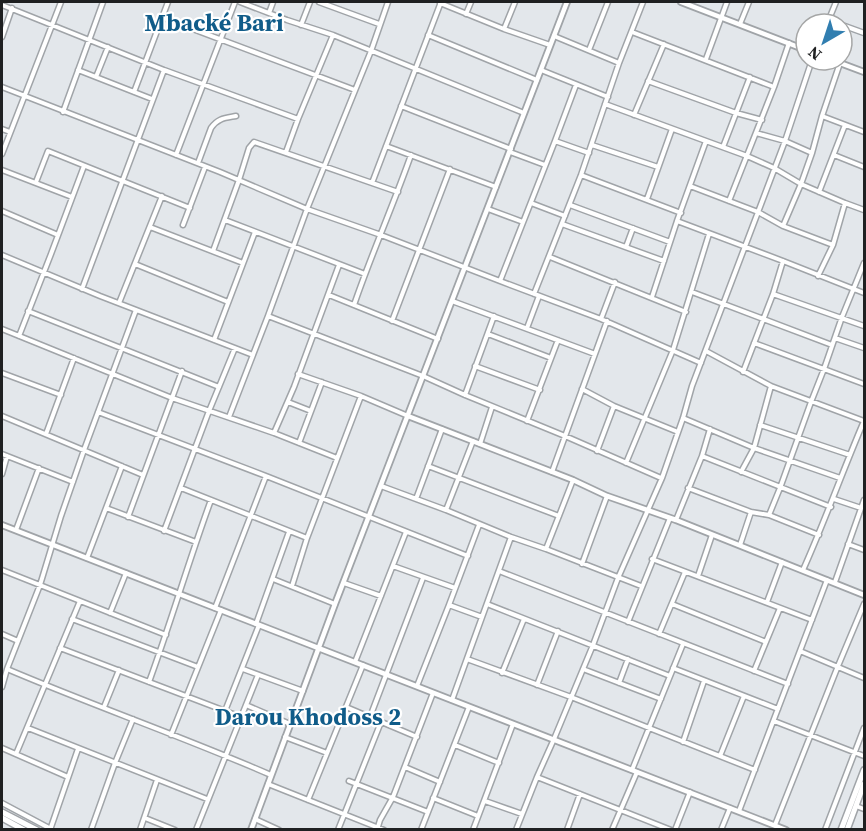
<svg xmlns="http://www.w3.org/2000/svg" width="866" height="831" font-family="'Source Serif 4',serif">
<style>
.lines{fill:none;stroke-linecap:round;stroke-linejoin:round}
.minor-casing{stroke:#a0a4a8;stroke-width:7}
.tertiary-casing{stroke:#a0a4a8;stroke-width:8}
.primary-casing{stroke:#a0a4a8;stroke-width:8}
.minor{stroke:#fff;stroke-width:4}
.tertiary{stroke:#fff;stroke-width:4.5}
.primary{stroke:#fff;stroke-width:5}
.labels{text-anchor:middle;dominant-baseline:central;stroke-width:4.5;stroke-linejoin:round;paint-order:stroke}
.district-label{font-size:24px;font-weight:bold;fill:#105c89;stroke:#fff}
</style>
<rect width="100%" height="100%" fill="#e3e7eb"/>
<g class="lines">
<defs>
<path id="minor" d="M240 2 287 20 333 35
M319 2 379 24
M440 3 504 29 550 45
M2 5 164 70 298 119
M269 13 273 2
M466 14 471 2
M161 17 355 90
M829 20 841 24
M740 24 749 2
M827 24 836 2
M301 25 310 2
M842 25 864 33
M504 29 515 2
M632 32 774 87
M428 35 537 80
M554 36 619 63
M2 37 12 8
M589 50 608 2
M706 59 727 2
M78 70 152 99
M541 70 608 97
M96 77 108 47
M648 81 736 113 762 120
M2 87 220 172 307 209 381 235 500 281 601 319 701 363
M134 92 168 2
M605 104 747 156 774 168 801 184 845 203 864 210
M401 106 511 149
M63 112 103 2
M634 115 664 44
M822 116 864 132
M2 129 10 132
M756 133 785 141 812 153
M555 141 589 153
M592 145 658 167
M386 146 496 187
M723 147 750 77
M286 152 298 119 333 35 524 113
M510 152 545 165
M2 154 61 2
M176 155 235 2
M834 155 864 167
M198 163 211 128C218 118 225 118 236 116
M2 170 72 197
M581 175 681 213
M36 182 48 151 190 208
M372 183 441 2
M690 186 758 212 783 226 833 245
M819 192 845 125
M647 199 672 129
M729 201 774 87 789 43
M531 203 565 216
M570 205 670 242
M488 209 523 222
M2 211 58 235
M225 220 365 274
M677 221 783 261 864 293
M562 224 664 261
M183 225 205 167
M783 226 801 184 812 153 822 116 840 63
M150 227 243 263
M626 247 633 228
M213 251 239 180 249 148 254 142 398 192
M2 255 100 296 253 355
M550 257 686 312
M135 264 228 302
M818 276 833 245 845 203
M500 281 555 141 576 85
M82 289 164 70
M692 292 832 345
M534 294 581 175 619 63 643 2
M773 294 864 326
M329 295 438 339
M652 297 677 221 706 141
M452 301 595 354
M119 303 162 196
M354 305C371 255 393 206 411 155
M28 311 219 387
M268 316 423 376 465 395 565 436 661 478
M601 319 615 282
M392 321 450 169
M527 328 539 296
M2 329 172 398 274 433 337 458
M488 334 551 358
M19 336 51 254 84 166
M835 338 864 348
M214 340 255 232
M754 343 864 384
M706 351 771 386 864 421C843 470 825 521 803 570
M475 366 540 390
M743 372 773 294 783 261
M2 373 61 395
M298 374 361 396 408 416
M582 389 614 406 678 432
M465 395 494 316
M288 402 311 411
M98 412 266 476 468 556
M2 416 143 475
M229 417 268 316 307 209 371 51 388 2
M683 418 754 448 840 478
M527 421 558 340
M760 425 850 455
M274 433 294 387 339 265
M46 434 74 358
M299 443 322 382
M480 444 492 407
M597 451 614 406
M2 454 73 482
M702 456 831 507
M626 463 673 350 709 234
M428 466 559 516
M552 472 607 321
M741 472 754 448 771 386
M2 474 7 456
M381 486 446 510 511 537 546 549 641 586
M181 488 307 538
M688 488 751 512 769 515 819 535
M416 499 442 429
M834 499 861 508
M106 508 196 542
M446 510 473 441
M769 515 780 488 811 402 824 369 842 317 864 263
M128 517 182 371
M676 520 702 456 710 429
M16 530 39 468
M164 531 209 411 235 348
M848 544 864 550
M740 545 751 512
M546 549 573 480
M87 558 122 466
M652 559 812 620
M582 564 607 496
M393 566 455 588
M2 570 166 635
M499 571 788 684
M698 576 712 535
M273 579 335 604
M835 582 864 500
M344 583 381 596
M292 586 307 538 361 396
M767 602 782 562
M487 604 670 676
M672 604 766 642
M449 605 482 617
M215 608 266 476
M110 613 126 573
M72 619 198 667
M628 622 670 518
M256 624 289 532
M2 634 18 641
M659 634 685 572
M60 648 241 717
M800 651 864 678
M467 659 571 697 755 770
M355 662 406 532
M673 668 778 709
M7 669C94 706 184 737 271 775
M243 669 303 691
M583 669 661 699
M754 671 780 608
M502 673 524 619
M149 682C171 622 189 560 211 500
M619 683 628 659
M537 685 558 631
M417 686 449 605 479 525
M2 687 7 669 40 585 61 516 84 450 136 310
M452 700 511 537
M246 705 290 724
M104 707 119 670
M346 707 417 737
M225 711 259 625
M370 717 423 578
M774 721 864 756
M28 728 207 799
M171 735 221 610
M285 737 327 753
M683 742 704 681
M455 745 499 763
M2 748 68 777
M16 754 80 601
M720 756 744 696
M405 767 440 782
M632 770 683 644
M537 777 671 830
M349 781 428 812
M268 784 384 830
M433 798 478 816
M308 800 363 665
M485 801 522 814
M2 803 51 829
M856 806 864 809
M739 811 827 580
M145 818 175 830
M255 819 279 830
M775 825 838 666 864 604
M50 830 78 749
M91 830 115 763 133 719
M140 830 157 780
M196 830 258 675
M338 830 381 722
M377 830 380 820 393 797 433 693
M421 830 469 707
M473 830 513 724
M516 830 537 777 554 739 593 645 618 578 662 478 683 418 692 386 785 141 812 60
M567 830 580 794
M612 830 637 772
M675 830 690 792
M721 830 730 808
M825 830 864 728"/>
<path id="tertiary" d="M681 2 806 50
M832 60 864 72
M408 416 573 480 607 496 676 520 864 595
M2 525 786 830
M251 830 335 604 567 2"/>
<path id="primary" d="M2 812 37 830
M2 818 24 830
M841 830 864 770
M847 830 864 784"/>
</defs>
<use href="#minor" class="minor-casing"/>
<use href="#tertiary" class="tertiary-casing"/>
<use href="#primary" class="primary-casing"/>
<use href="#minor" class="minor"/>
<use href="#tertiary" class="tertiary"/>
<use href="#primary" class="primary"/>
</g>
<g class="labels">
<g class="district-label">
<text x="214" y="22">Mbacké Bari</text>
<text x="308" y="716">Darou Khodoss 2</text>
</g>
</g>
<rect width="866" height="831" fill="none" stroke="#1f2021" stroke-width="6"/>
<g transform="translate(824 42) rotate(219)"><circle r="28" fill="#ffffff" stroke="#a5a6a6" stroke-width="1.5"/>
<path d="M0-4.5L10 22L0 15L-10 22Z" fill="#317eb0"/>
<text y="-9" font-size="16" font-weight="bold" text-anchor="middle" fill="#1f2021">N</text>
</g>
</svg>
